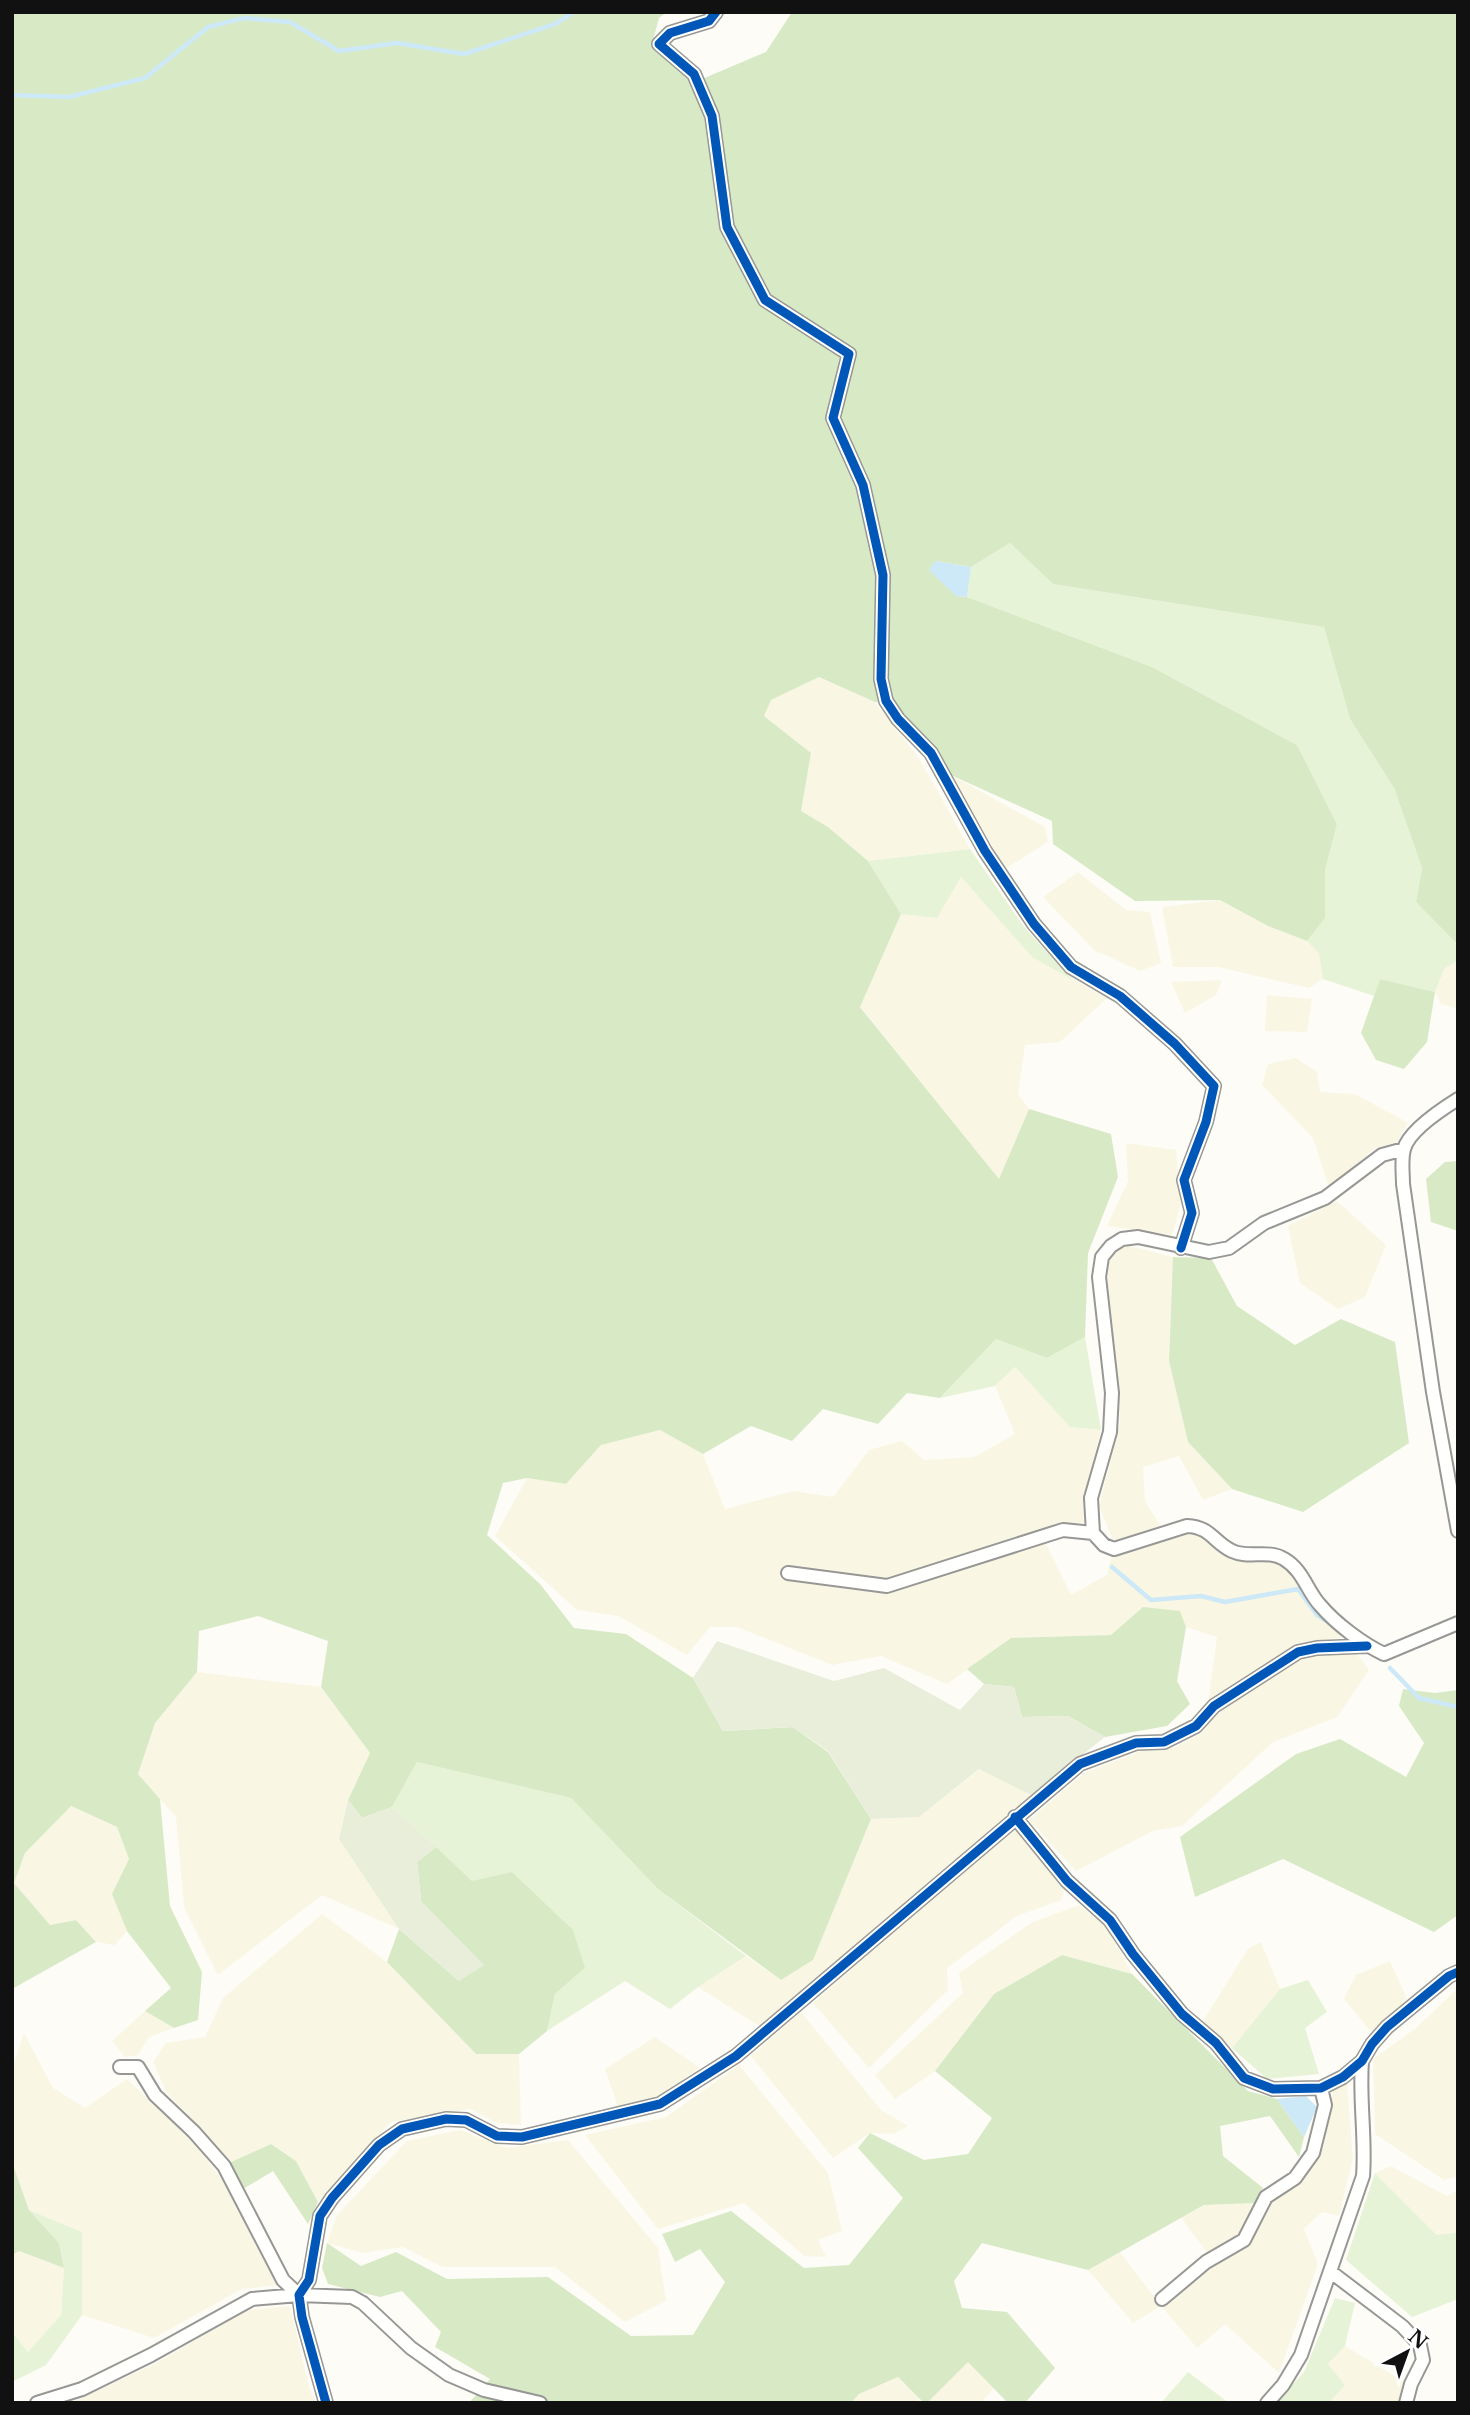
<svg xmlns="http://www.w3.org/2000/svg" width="1470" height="2415" font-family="'Libre Baskerville',serif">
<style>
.farmland{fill:#f9f7e4}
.green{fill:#e7f3d7}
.forest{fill:#d8eac5}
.cemetery{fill:#e9eedb}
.water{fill:#cde8f7}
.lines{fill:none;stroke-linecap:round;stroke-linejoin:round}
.stream{stroke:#cde8f7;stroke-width:4.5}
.minor-casing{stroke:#979795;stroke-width:16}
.minor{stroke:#fffffe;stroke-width:12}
.cycleway-casing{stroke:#fff;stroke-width:13}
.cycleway{stroke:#0057b8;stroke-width:9}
</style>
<rect width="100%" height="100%" fill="#fdfcf7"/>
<path class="farmland" d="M819 677 875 702 919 758 970 849 868 861 828 827 800 811 811 753 764 716 770 700Z
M951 775 1045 827 1048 842 1005 869Z
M1078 872 1126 910 1150 912 1161 963 1140 971 1094 950 1043 897Z
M960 876 1032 957 1107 998 1060 1042 1025 1045 1018 1094 1029 1109 999 1180 860 1006 901 914 937 918Z
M1220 900 1268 926 1307 941 1320 953 1323 979 1309 988 1218 967H1173L1162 907Z
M1458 960V1009L1441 1004 1435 992 1444 969Z
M1222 980 1216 995 1185 1013 1171 982Z
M1267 995 1312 999 1307 1032 1265 1031Z
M1296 1058 1317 1072 1320 1092 1355 1094 1408 1123 1397 1142 1375 1148 1329 1188 1313 1138 1262 1085 1268 1064Z
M1126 1143 1176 1150 1181 1204 1172 1235 1107 1226 1128 1181Z
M1337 1201 1386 1245 1365 1297 1338 1309 1300 1283 1288 1226Z
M1125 1245 1173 1257 1169 1361 1188 1442 1232 1489 1203 1500 1179 1456 1143 1467 1145 1501 1162 1528 1113 1540 1099 1506 1120 1423 1106 1280 1110 1258Z
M1015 1367 1070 1427 1101 1430 1083 1504 1084 1523 1039 1529 1071 1595 1107 1575 1111 1558 1195 1532 1232 1560 1266 1557 1291 1570 1314 1607 1345 1637 1296 1645 1208 1703 1217 1637 1186 1627 1180 1611 1111 1635 1011 1638 947 1684 881 1656 832 1665 737 1627H710L687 1655 618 1616 577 1610 495 1536 527 1478 566 1484 601 1445 660 1430 703 1454 725 1509 794 1491 833 1497 869 1450 902 1441 924 1460 974 1457 1015 1434 995 1386Z
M1357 1654 1369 1670 1337 1717 1273 1742 1182 1826 1153 1831 1076 1871 1029 1820 1084 1773 1144 1750 1174 1748 1202 1733 1219 1708 1303 1656Z
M197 1672 321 1687 370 1753 348 1800 339 1839 399 1929 322 1895 218 1975 184 1907 176 1817 138 1774 154 1723Z
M980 1769 1031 1795 761 2027 698 1987 746 1956 781 1980 813 1960 871 1819 919 1817Z
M70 1806 117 1827 129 1859 113 1894 127 1931 115 1945 96 1942 76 1920 50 1925 14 1883 25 1853Z
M1016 1825 1065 1889 1061 1900 1017 1916 947 1968 948 1990 869 2068 813 2003Z
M1079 1905 1107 1927 1132 1974 1062 1955 994 1994 935 2071 895 2099 875 2075 963 1993 959 1973 1031 1923Z
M322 1914 387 1962 476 2054H519L521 2125 497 2123 470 2109 391 2122 318 2202 296 2161 271 2144 231 2162 167 2093 153 2062 166 2043 205 2037 223 1998Z
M1261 1942 1280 1989 1232 2048 1201 2024 1248 1949Z
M1390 1961 1407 1999 1373 2034 1344 1999 1356 1975Z
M1458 1988V2176L1444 2180 1375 2134 1373 2059 1416 2028Z
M145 2011 174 2028 149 2037 138 2055 125 2057 112 2041Z
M801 2012 881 2110 908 2126 893 2134 870 2133 833 2158 751 2056Z
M24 2033 53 2088 85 2108 127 2079 192 2140 232 2193 279 2285 242 2289 154 2338 82 2315V2232L29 2210 12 2162V2069Z
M655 2037 700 2068 651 2101 618 2107 605 2069Z
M739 2065 828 2173 842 2231 818 2240 826 2257 804 2256 744 2203 658 2229 585 2135 666 2117Z
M1347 2083 1353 2159 1339 2216 1322 2212 1304 2229 1318 2264 1279 2373 1225 2324 1197 2348 1161 2306 1133 2323 1088 2270 1120 2252 1161 2306 1214 2262 1181 2218 1205 2205 1255 2203 1296 2188 1324 2147 1333 2091Z
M460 2130 507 2148 568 2140 658 2248 666 2301 625 2322 555 2267H443L403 2247 363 2253 327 2243 337 2215 407 2141Z
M1391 2166 1447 2196 1458 2190V2232L1437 2235 1375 2173Z
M19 2251 64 2268 61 2315 28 2352 12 2332V2255Z
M290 2306 310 2391 317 2403H78L76 2400 153 2365 246 2310Z
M1345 2346 1403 2381 1400 2403H1329L1345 2385 1328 2364Z
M968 2361 994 2388 981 2403H927Z
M898 2377 921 2399 914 2403H851L859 2394Z"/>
<path class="green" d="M1010 543 1053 584 1324 627 1350 719 1394 788 1422 868 1416 902 1458 945V960L1444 969 1435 992 1380 979 1374 996 1323 979 1319 953 1307 941 1324 918 1325 870 1337 824 1297 745 1152 667 967 597 971 567Z
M970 849 1024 927 1073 980 1032 957 961 877 937 918 901 914 868 861Z
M1085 1337 1101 1430 1070 1427 1015 1367 995 1386 940 1398 996 1339 1047 1358Z
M417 1762 571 1798 658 1889 746 1956 698 1987 670 2009 625 1981 547 2031 555 1994 585 1968 472 1881 392 1807Z
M1308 1980 1327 2012 1305 2028 1319 2074 1267 2079 1232 2048 1280 1989Z
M1375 2173 1437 2235 1458 2232V2299L1412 2317 1346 2260Z
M29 2210 82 2232V2315L46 2365 12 2382V2332L28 2352 61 2315 64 2268 59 2243Z
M1335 2298 1355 2303 1345 2346 1328 2364 1345 2385 1329 2403H1276L1304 2372Z
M1188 2372 1229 2403H1161Z"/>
<path class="forest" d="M12 12H667L659 18 652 44 695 82 766 52 792 12H1458V945L1416 902 1422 868 1394 788 1350 719 1324 627 1053 584 1010 543 971 567 935 561 956 596 967 597 1152 667 1297 745 1337 824 1325 870V918L1307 941 1268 926 1220 900 1135 901 1053 844 1052 821 951 775 897 705 875 702 819 677 771 700 764 716 811 753 801 811 828 827 868 861 901 914 860 1007 999 1179 1029 1109 1111 1134 1118 1177 1088 1253 1085 1337 1047 1358 996 1339 940 1398 907 1393 878 1424 823 1409 792 1441 751 1426 703 1454 660 1430 601 1445 566 1484 527 1478 503 1483 487 1535 540 1584 574 1628 626 1634 693 1678 723 1731 793 1727 828 1752 871 1819 813 1960 781 1980 658 1889 571 1798 417 1762 392 1807 362 1818 348 1800 370 1753 321 1687 328 1641 258 1616 199 1631 197 1672 155 1723 138 1774 160 1799 170 1906 202 1972 198 2020 174 2028 145 2011 171 1988 127 1931 112 1894 129 1859 117 1827 71 1806 25 1853 14 1883 50 1925 76 1920 96 1942 12 1989Z
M1380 979 1435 992 1427 1042 1404 1069 1376 1060 1361 1033Z
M1458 1161V1231L1431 1222 1426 1179 1445 1162Z
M1173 1257 1211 1258 1237 1306 1295 1345 1341 1319 1395 1342 1409 1443 1303 1512 1232 1489 1188 1442 1169 1361Z
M1143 1607 1180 1611 1186 1627 1177 1681 1190 1704 1167 1726 1105 1737 1068 1716 1022 1717 1014 1687 984 1684 967 1669 1011 1638 1111 1635Z
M1403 1689 1435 1693 1458 1690V1915L1434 1932 1283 1859 1195 1897 1180 1837 1296 1754 1340 1739 1406 1777 1424 1743 1399 1706Z
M436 1847 472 1881 512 1872 573 1930 585 1968 555 1994 547 2031 519 2054H476L387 1962 399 1929 459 1981 421 1901 417 1862Z
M1062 1955 1132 1974 1248 2091 1277 2099 1304 2137 1299 2157 1270 2116 1220 2126 1223 2156 1263 2188 1255 2203 1204 2205 1088 2270 982 2243 954 2281 962 2308 1007 2312 1055 2368 1025 2403H1008L968 2362 927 2403H924L898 2377 859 2394 851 2403H469L490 2379 435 2347 441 2332 402 2291 380 2297 328 2284 322 2268 327 2243 361 2266 396 2252 447 2279 548 2277 631 2336 693 2335 725 2282 700 2249 675 2262 662 2234 731 2211 804 2268 849 2265 903 2198 858 2148 870 2133 924 2160 968 2154 992 2118 935 2071 994 1994Z
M271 2144 296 2161 318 2202 308 2224 273 2171 243 2189 231 2162Z
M12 2162 29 2210 59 2243 64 2268 19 2251 12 2255Z"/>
<path class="cemetery" d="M717 1641 834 1681 884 1668 960 1710 984 1684 1014 1687 1022 1717 1068 1716 1105 1737 1031 1795 979 1769 919 1817 871 1819 828 1751 793 1727 723 1731 693 1678Z
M348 1800 362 1818 392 1807 436 1847 417 1862 421 1901 484 1965 459 1981 399 1929 339 1839Z"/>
<path class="water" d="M935 561 971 567 967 597 956 596 929 570Z
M1306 2096 1317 2107 1304 2137 1277 2099Z"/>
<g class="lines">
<path class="stream" d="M12 95 69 97 145 78 208 27 244 18 290 22 339 51 397 43 464 54 555 24 574 12
M1112 1567 1151 1600 1201 1596 1225 1602 1298 1589 1317 1615 1333 1625
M1390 1668 1419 1698 1458 1707"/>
<defs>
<path id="minor" d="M716 12 709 21 670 33 659 44 694 74 712 116 727 227 765 300 849 354 833 418 863 485 883 575 881 679 886 701 898 719 931 753 985 851 1034 924 1071 967 1120 996 1175 1044 1214 1086 1206 1122 1184 1180 1192 1213 1181 1248
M1458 1099C1442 1109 1409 1131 1404 1149 1401 1160 1403 1174 1403 1184L1433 1392 1458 1531
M1404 1149 1382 1155 1325 1198 1264 1223 1229 1248 1209 1252 1138 1237 1122 1239 1111 1246 1102 1257 1099 1277 1112 1393 1110 1432 1091 1498 1093 1533 1104 1545 1114 1549 1187 1526C1211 1527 1213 1542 1232 1551 1249 1559 1268 1549 1284 1559 1303 1570 1307 1591 1320 1605 1336 1624 1363 1644 1384 1654L1458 1623
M788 1573 887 1586 1063 1530 1093 1533
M1015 1817 1067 1881 1110 1920 1133 1954 1182 2014 1216 2043 1244 2078 1273 2089 1321 2088 1343 2077 1362 2061 1372 2044 1387 2027 1449 1976 1458 1972
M120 2067H138L155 2095 194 2132 224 2166 283 2280 299 2295
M1331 2272 1402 2326 1420 2345 1423 2360 1411 2384 1406 2403
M1162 2299 1206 2262 1244 2240 1266 2197 1295 2178 1313 2153 1325 2105 1321 2088
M37 2403 82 2389 151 2355 252 2299 299 2295 352 2297 363 2303 411 2348 449 2375 484 2390 540 2403
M326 2403 302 2317 299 2295 309 2280 320 2216 332 2198 379 2145 402 2129 446 2119 466 2120 497 2136 522 2137 660 2104 736 2056 1080 1764 1136 1743 1164 1742 1196 1726 1214 1706 1298 1652 1317 1648 1367 1646
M1267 2403 1283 2385 1301 2355 1363 2176C1366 2138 1359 2100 1362 2061"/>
</defs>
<use href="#minor" class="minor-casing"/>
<use href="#minor" class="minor"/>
<defs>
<path id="cycleway" d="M716 12 709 21 670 33 659 44 694 74 712 116 727 227 765 300 849 354 833 418 863 485 883 575 881 679 886 701 898 719 931 753 985 851 1034 924 1071 967 1120 996 1175 1044 1214 1086 1206 1122 1184 1180 1192 1213 1181 1248
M1015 1817 1067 1881 1110 1920 1133 1954 1182 2014 1216 2043 1244 2078 1273 2089 1321 2088 1343 2077 1362 2061 1372 2044 1387 2027 1449 1976 1458 1972
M326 2403 302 2317 299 2295 309 2280 320 2216 332 2198 379 2145 402 2129 446 2119 466 2120 497 2136 522 2137 660 2104 736 2056 1080 1764 1136 1743 1164 1742 1196 1726 1214 1706 1298 1652 1317 1648 1367 1646"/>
</defs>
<use href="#cycleway" class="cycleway-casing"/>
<use href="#cycleway" class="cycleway"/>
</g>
<rect width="1470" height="2415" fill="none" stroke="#111111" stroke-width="28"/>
<g transform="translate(1407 2352) rotate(41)" stroke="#ffffff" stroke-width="5" paint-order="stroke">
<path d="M0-5L12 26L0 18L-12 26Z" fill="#111111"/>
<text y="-10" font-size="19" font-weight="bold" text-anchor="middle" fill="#111111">N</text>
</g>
</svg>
